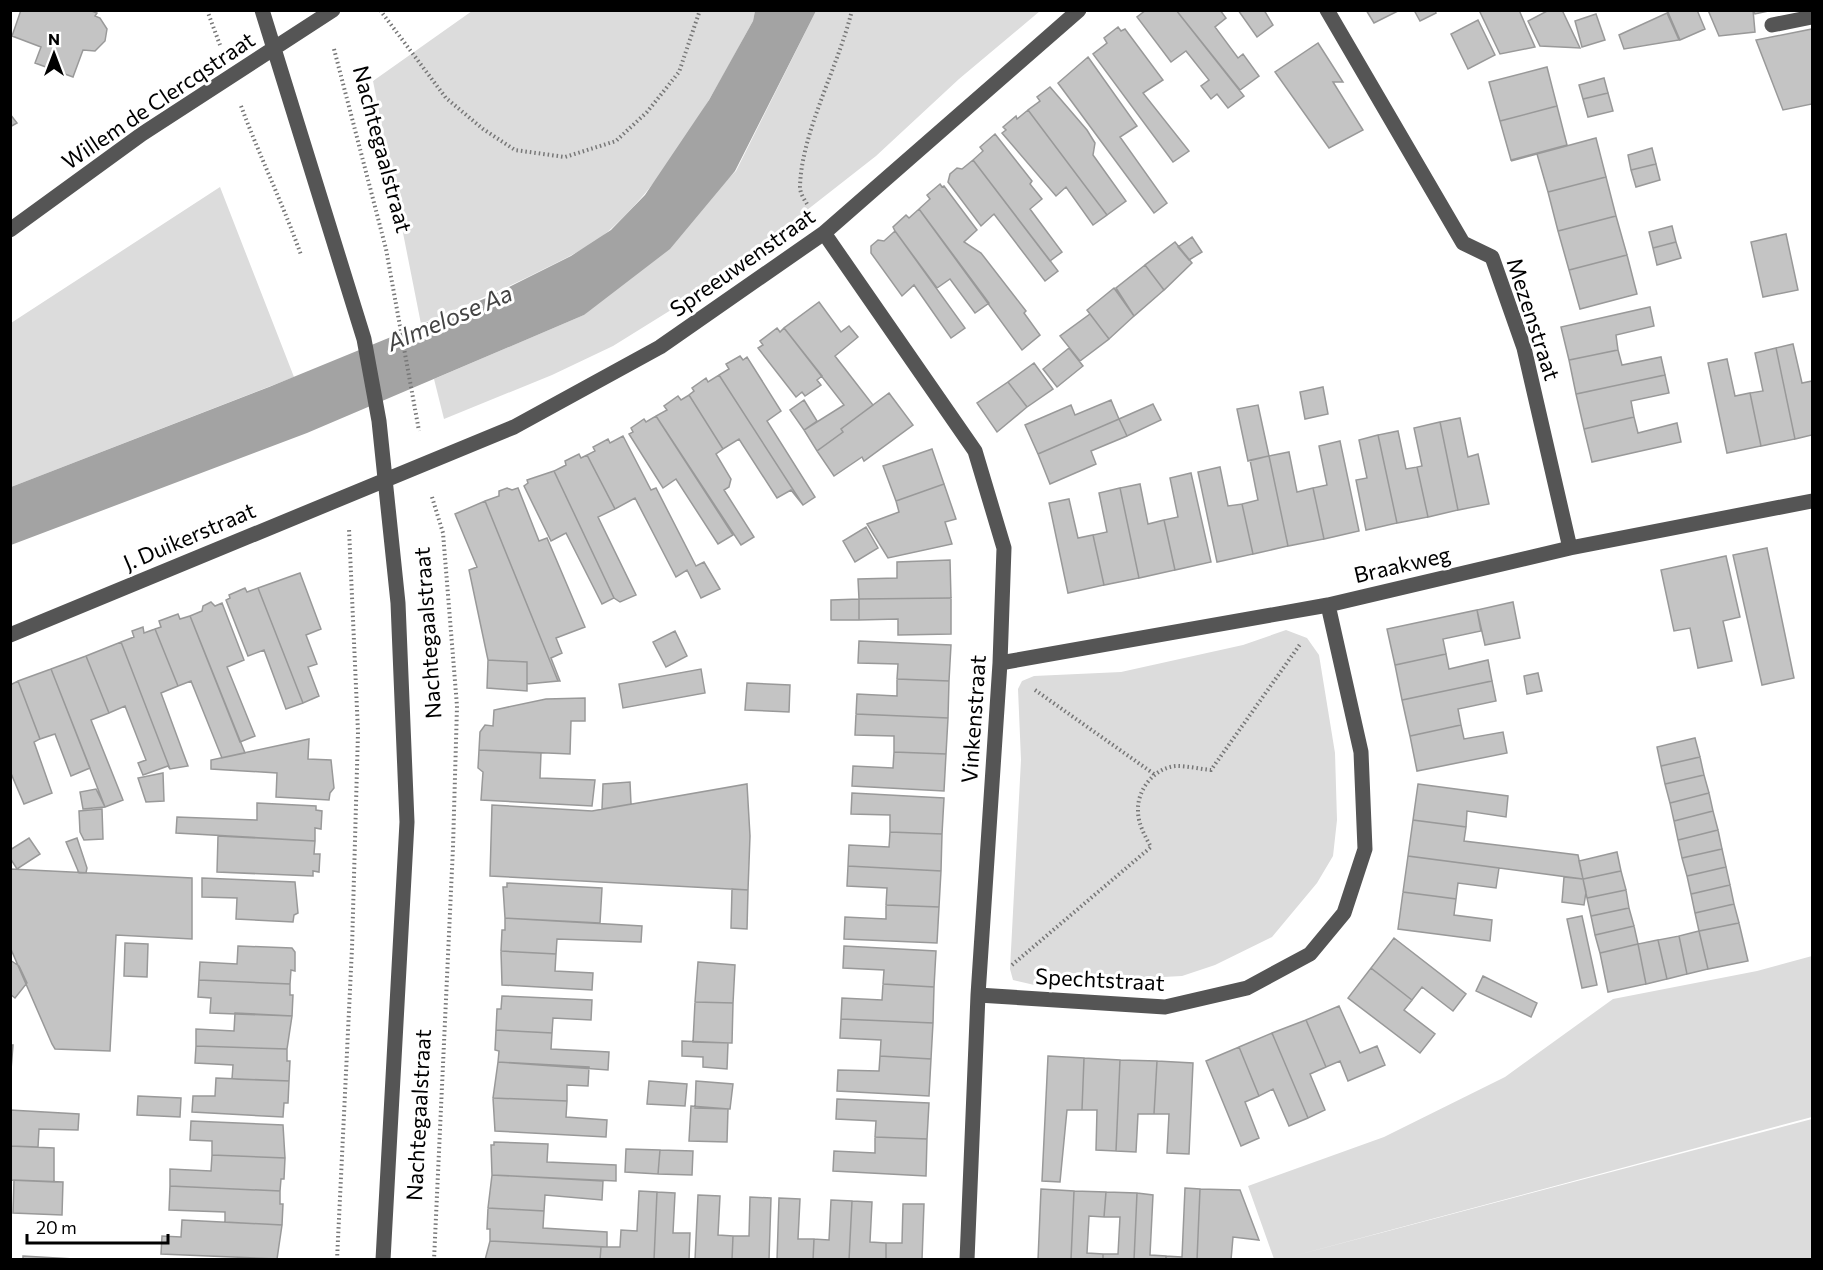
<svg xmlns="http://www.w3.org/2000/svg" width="1823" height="1270" font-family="Commissioner,sans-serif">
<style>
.green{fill:#dcdcdc}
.water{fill:#a3a3a3}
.building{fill:#c4c4c4;stroke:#999;stroke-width:1.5}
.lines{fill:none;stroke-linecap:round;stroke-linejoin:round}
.path{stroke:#777;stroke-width:4;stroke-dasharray:1.5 3;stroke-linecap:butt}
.minor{stroke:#555;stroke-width:15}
.labels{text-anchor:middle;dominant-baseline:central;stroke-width:6;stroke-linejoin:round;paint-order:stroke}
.street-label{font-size:22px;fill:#000;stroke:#fff}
.water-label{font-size:24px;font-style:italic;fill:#444;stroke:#fff}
</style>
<rect width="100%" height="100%" fill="#fff"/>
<path class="green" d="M472 11H755L753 21C715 90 671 175 612 228 594 245 568 257 546 268 505 289 463 307 421 324L373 81Z
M816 11H1040L959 79 876 156 743 260 679 305 613 346 552 375 444 419 434 379 584 315 736 171Z
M220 187 294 377 11 487V323Z
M1286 630 1307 638 1319 655 1335 753 1337 820 1333 856 1317 883 1272 937 1215 965 1182 976 1144 978 1070 973 1043 987 1013 980 1010 969 1021 760 1018 689 1022 681 1034 676 1121 672 1243 645Z
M1812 956V1117L1286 1258 1812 1119V1259H1274L1248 1186 1384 1137 1505 1077 1613 999 1757 971Z"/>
<path class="water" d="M755 11H816L735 171 670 249 584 315 307 433 11 545V487L269 387 491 296 571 256 611 230 645 195 709 100 753 21Z"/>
<path class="building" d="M21 10H89L97 13 95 16 100 18 107 29 105 41 95 51 83 50 73 77 35 63 41 47 12 36Z
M1146 10H1176L1244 96 1228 108 1217 94 1211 99 1201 86 1209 80 1186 51 1171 62 1137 17Z
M1176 10H1220L1226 18 1215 27 1238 58 1243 54 1259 76 1240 90Z
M1238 10H1264L1273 25 1257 37Z
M1366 10H1398V11L1374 23Z
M1414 10H1435L1436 13 1420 21Z
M1479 10H1519L1535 47 1500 54Z
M1549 10H1562L1580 48 1540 46 1528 21Z
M1667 10H1697L1705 29 1680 40Z
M1708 10H1753L1755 32 1719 36Z
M1753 10H1773L1755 14Z
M1667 13 1679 40 1624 49 1619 35Z
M1596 14 1605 40 1582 47 1575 21Z
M1478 20 1495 55 1468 69 1451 34Z
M1118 27 1121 31 1125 29 1163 80 1143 93 1189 151 1173 162 1093 54 1107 43 1104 38Z
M1812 29V104L1783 110 1756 40Z
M1318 43 1343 82H1333L1363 130 1329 148 1275 72Z
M1088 57 1137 126 1120 137 1167 203 1154 213 1058 83Z
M1547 67 1557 106 1500 121 1489 82Z
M1604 78 1608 93 1583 99 1579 85Z
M1050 87 1087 130 1095 143 1093 155 1126 201 1107 215 1028 110 1040 101 1037 97Z
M1608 93 1613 111 1588 117 1583 99Z
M1557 106 1567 145 1511 160 1500 121Z
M1028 110 1107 215 1093 225 1066 187 1056 196 1002 133 1006 130 1003 127 1016 116 1017 119Z
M10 114 17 123 10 127Z
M995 134 1032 181 1030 184 1042 199 1030 209 1062 252 1050 261 973 160 983 151 980 147Z
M1596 138 1606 177 1548 192 1537 154 1511 161Z
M1652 148 1656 164 1631 170 1628 155Z
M973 160 1058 271 1045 281 994 214 981 226 948 182 950 174 957 168 962 169Z
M1656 164 1660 180 1636 187 1631 170Z
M1606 177 1616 216 1558 231 1548 192Z
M940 184 942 187 944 186 977 230 964 242 981 253 1026 311 1024 313 1040 335 1022 350 919 209 930 199 927 195Z
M919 209 989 303 975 313 950 279 937 288 895 231 893 227 906 215 909 218Z
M1616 216 1627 255 1569 270 1558 231Z
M1672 226 1676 242 1653 248 1649 232Z
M895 231 965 328 951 338 914 285 902 296 871 253V246L878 240 884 241Z
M1786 234 1798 290 1763 297 1751 242Z
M1192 237 1202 252 1189 260 1178 247Z
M1175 242 1192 263 1164 290 1145 265Z
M1676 242 1681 258 1657 265 1653 248Z
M1627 255 1637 294 1580 309 1569 270Z
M1145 265 1164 290 1134 316 1116 288Z
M1114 288 1134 316 1109 339 1087 310Z
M819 302 841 332 849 326 858 337 835 356 873 405 841 429 843 432 817 451 804 430 844 405 784 328Z
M1650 307 1654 326 1616 335 1618 350 1569 360 1561 327Z
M1090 314 1109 339 1080 361 1060 336Z
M777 328 780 332 784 328 822 376 817 380 821 385 805 396 802 392 796 397 758 348 763 345 760 341Z
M1793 344 1802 383 1812 381V435L1795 439 1776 348Z
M1069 348 1083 366 1057 387 1043 369Z
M1776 348 1795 439 1761 446 1750 393 1763 391 1755 353Z
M1618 350 1622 365 1661 357 1665 375 1576 394 1569 360Z
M740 356 743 360 747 357 781 411 767 421 815 497 803 505 719 375 729 369 726 364Z
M1727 359 1735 396 1750 393 1761 446 1727 453 1708 363Z
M1034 363 1053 389 1027 407 1008 382Z
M719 375 803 505 791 490 777 498 739 439 723 449 689 395 694 391 692 388 706 378 708 382Z
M1665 375 1669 393 1631 401 1634 417 1584 429 1576 394Z
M1008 382 1027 407 997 432 977 403Z
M1323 387 1328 414 1305 419 1300 392Z
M889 393 913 425 864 461 862 457 834 476 817 451 843 432 841 429Z
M689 395 723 449 716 454 731 479 729 487 724 490 754 537 741 545 656 416 667 410 664 406 678 396 681 400Z
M804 400 817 421 804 430 790 410Z
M1111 400 1119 419 1038 454 1025 425 1071 405 1075 415Z
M1153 404 1161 420 1127 436 1119 419Z
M1258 405 1269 456 1248 461 1237 409Z
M656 416 733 535 718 544 676 479 663 488 629 434 633 432 631 428 644 419 646 422Z
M1634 417 1638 433 1677 423 1681 442 1592 462 1584 429Z
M1460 418 1468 457 1478 454 1489 504 1458 510 1440 422Z
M1119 419 1127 436 1091 451 1096 464 1050 484 1038 454Z
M1440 422 1458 510 1428 517 1417 467 1422 466 1414 428Z
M1398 431 1406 469 1417 467 1428 517 1397 523 1378 435Z
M1378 435 1397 523 1366 530 1356 480 1367 478 1359 440Z
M623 436 651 490 656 488 696 566 704 562 720 589 701 598 687 570 676 577 635 498 615 509 587 455 595 451 593 447 608 439 610 443Z
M1340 441 1359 531 1324 539 1313 488 1327 485 1319 446Z
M932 449 944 484 896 501 883 466Z
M1289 452 1297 492 1313 488 1324 539 1288 546 1269 456Z
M579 454 581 458 587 455 615 509 598 517 636 595 620 602 614 598 554 471 566 465 565 461Z
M1269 456 1288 546 1253 554 1242 504 1258 500 1250 460Z
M1220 467 1228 506 1242 504 1253 554 1217 562 1198 472Z
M554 471 614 598 602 604 566 533 551 541 524 486 528 483 527 480Z
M1191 473 1211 562 1175 570 1164 520 1178 517 1170 478Z
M944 484 956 519 945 522 952 544 888 558 867 524 899 512 896 501Z
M1140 484 1148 524 1164 520 1175 570 1139 578 1120 488Z
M507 488 512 490 518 488 539 541 547 538 585 627 556 638 562 653 551 658 560 681H558L485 501 499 496V491Z
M1120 488 1139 578 1104 585 1093 535 1107 532 1099 493Z
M1069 499 1078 538 1093 535 1104 585 1068 593 1049 503Z
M485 501 519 585 558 681 527 684V662L488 660 469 570 477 567 455 514Z
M866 527 878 548 855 562 843 541Z
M1767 548 1794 678 1762 685 1733 555Z
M1726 556 1740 617 1723 621 1732 661 1698 668 1690 628 1674 631 1661 570Z
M950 560 951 598 859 599 858 579 897 578V562Z
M300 573 321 629 306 635 317 664 308 667 319 696 303 703 258 588Z
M245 588 247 592 258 588 303 703 286 709 264 650 248 656 226 600 230 598 229 595Z
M951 598V634L898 635V619L859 620V599Z
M859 599V620H831V600Z
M211 602 215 606 222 603 244 660 227 667 255 736 240 742 190 616 202 611 203 606Z
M1513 602 1520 638 1485 645 1477 610Z
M1477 610 1481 631 1443 639 1446 654 1395 665 1387 629Z
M178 614 180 619 190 616 245 753 222 758 191 681 178 686 155 629 161 627 159 621Z
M143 627 144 633 155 629 178 686 161 693 188 766 170 769 121 642 134 637 132 631Z
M675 631 687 656 666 667 653 642Z
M859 641 951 645 949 681 897 679 898 664 858 663Z
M121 642 170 769 168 766 143 775 138 763 146 760 125 706 109 713 86 656Z
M1446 654 1449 669 1488 660 1492 681 1402 700 1395 665Z
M86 656 109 713 91 720 123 800 105 807 51 669Z
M488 660 527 662V691L487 688Z
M51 669 90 768 71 776 55 734 40 739 18 681Z
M701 669 705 693 623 708 619 684Z
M1538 673 1542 691 1527 694 1524 676Z
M897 679 949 681 948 718 856 714 857 694 897 696Z
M18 681 40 739 34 742 52 793 24 804 10 771V685Z
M1492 681 1496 701 1458 709 1461 725 1410 736 1402 700Z
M747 683 790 685 789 712 745 710Z
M585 698V721H571L570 754 479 750 480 732 485 725 493 726 494 710 546 699Z
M856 714 948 718 946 754 894 752V736L855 735Z
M1461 725 1464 739 1503 732 1507 753 1417 771 1410 736Z
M1695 738 1700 757 1661 766 1657 747Z
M309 739 308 759 331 760 334 788 330 793 329 800 276 797 277 773 211 769V760Z
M479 750 541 753 540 778 595 780 592 806 481 800 483 772 478 768Z
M894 752 946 754 944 791 852 786 853 766 893 768Z
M1700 757 1704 775 1665 784 1661 766Z
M163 773 164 801 146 802 138 778Z
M1704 775 1709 793 1670 803 1665 784Z
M630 782 631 804 602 809 603 784Z
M747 784 750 836 748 890 490 876 492 805 592 811Z
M1418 784 1508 796 1506 817 1467 811 1466 827 1413 820Z
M96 789 105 807 83 809 80 792Z
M852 793 944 798 942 834 890 832V815L851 814Z
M1709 793 1713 811 1674 821 1670 803Z
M257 803 316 806V810L322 811 321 829 315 828V841L176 833 177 817 257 820Z
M102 809 103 839 84 840 80 832 79 811Z
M1713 811 1718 830 1678 840 1674 821Z
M1413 820 1466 827 1464 841 1578 855 1583 879 1408 856Z
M1718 830 1722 849 1682 858 1678 840Z
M890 832 942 834 941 871 848 866 849 845 889 847Z
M218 836 315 841 314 854H320L319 872 313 871V876L217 872Z
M29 838 40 854 17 869 10 858V850Z
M77 838 87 868 86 873H79L66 842Z
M1722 849 1726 867 1687 876 1682 858Z
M1617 852 1621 871 1583 879 1579 861Z
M1408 856 1499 868 1496 888 1458 883 1456 899 1403 892Z
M848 866 941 871 939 907 886 905 887 888 847 886Z
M1726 867 1730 885 1691 894 1687 876Z
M10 869 192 878V939L116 935 110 1051 55 1049 52 1044 10 947Z
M1621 871 1626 890 1587 898 1583 879Z
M1564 877 1583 879 1586 892 1584 905 1562 902Z
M202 878 295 882 298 913 294 915 293 922 236 919 237 898 202 897Z
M507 883 602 888 600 923 505 918 503 887H507Z
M1730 885 1734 904 1695 913 1691 894Z
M732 889 748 890 747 929 731 928Z
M1626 890 1629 908 1591 916 1587 898Z
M1403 892 1456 899 1454 915 1492 920 1490 941 1398 929Z
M1734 904 1739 923 1699 931 1695 913Z
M886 905 939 907 937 943 844 939 845 917 886 919Z
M1629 908 1634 926 1595 935 1591 916Z
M1582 916 1597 985 1582 988 1567 919Z
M505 918 642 926 641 942 557 939 556 954 501 951 502 930H505Z
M1739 923 1748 961 1708 969 1699 931Z
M1634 926 1638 944 1600 953 1595 935Z
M1699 931 1708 969 1687 974 1679 936Z
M1679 936 1687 974 1667 979 1658 940Z
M1394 938 1466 994 1453 1011 1422 987 1412 1000 1371 968Z
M1658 940 1667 979 1646 984 1638 944Z
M125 943 148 944 147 977 124 976Z
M1638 944 1646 984 1608 992 1600 953Z
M238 946 292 948 295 952V971L291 970 290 984 199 980 200 962 237 964Z
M844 946 936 951 934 987 883 984 884 970 843 968Z
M501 951 556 954 555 971 593 973 592 990 502 985Z
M10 960 19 966 27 983 15 998 10 994Z
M698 962 735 965 733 1003 695 1002Z
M1371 968 1412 1000 1404 1010 1435 1034 1420 1053 1348 998Z
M1483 976 1537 1003 1531 1017 1476 991Z
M199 980 290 984V995H293L292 1016 210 1013 211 998 198 997Z
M883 984 934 987 933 1023 841 1019 842 998 882 1000Z
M502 996 592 1000 591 1020 553 1018 552 1033 496 1030 497 1009H501Z
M695 1002 733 1003 732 1043 693 1042Z
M1339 1006 1360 1053 1377 1046 1385 1065 1348 1081 1340 1061 1326 1067 1306 1020Z
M235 1013 292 1016 287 1049 196 1046V1029L234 1031Z
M841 1019 933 1023 931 1059 880 1056 881 1040 840 1038Z
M1306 1020 1326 1067 1310 1074 1325 1110 1308 1118 1272 1033Z
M496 1030 552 1033 551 1049 609 1052 608 1070 498 1062 499 1051 495 1050Z
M1272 1033 1308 1118 1289 1126 1273 1089 1259 1096 1239 1047Z
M682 1041 728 1043 727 1069 703 1067V1057L682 1056Z
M10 1045H13L11 1070H10Z
M196 1046 287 1049V1061H290L289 1081 232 1079 233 1065 195 1063Z
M1239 1047 1259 1096 1245 1102 1259 1138 1241 1146 1206 1061Z
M880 1056 931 1059 929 1096 837 1091 838 1070 879 1071Z
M1048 1056 1084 1058 1082 1110H1067L1060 1182 1042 1181Z
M1084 1058 1120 1060 1116 1151 1096 1150 1097 1110H1082Z
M1120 1060 1157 1061 1154 1114H1138L1136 1152 1116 1151Z
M1157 1061 1193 1063 1189 1154 1167 1153 1169 1114H1154Z
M498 1062 589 1067 588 1086 567 1085V1101L493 1098Z
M216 1078 289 1081 288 1103H284L283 1117 192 1112 193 1096H215Z
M649 1081 687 1084 685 1106 647 1104Z
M696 1081 733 1084 730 1109 695 1108Z
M138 1096 181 1098 180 1117 137 1115Z
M493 1098 567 1101 566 1117 607 1120 606 1137 495 1131Z
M837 1099 929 1103 927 1139 875 1137 876 1121 836 1119Z
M691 1106 728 1109 727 1142 689 1141Z
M10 1110 79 1114 78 1130 39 1129 38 1147 10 1146Z
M191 1121 283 1125 285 1158 212 1155V1141L190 1140Z
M875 1137 927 1139 926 1176 833 1171 834 1151 875 1153Z
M494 1142 548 1144 547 1162 616 1165V1181L492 1175 491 1145H494Z
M10 1146 54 1148V1182L10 1180Z
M626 1149 660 1150 658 1174 625 1172Z
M660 1150 693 1151 692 1175 658 1174Z
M212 1155 285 1158 284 1179H281L280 1191 170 1186V1169L211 1171Z
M492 1175 603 1181 602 1200 545 1195 544 1211 488 1208Z
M14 1180 63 1182 62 1215 13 1213Z
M170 1186 280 1191V1204H283L282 1225 225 1222V1212L169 1210Z
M1185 1188 1200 1189 1197 1260H1166V1256L1182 1257Z
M1041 1189 1074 1191 1071 1260H1038Z
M1200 1189 1240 1190 1259 1240 1233 1237 1231 1260H1197Z
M639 1191 657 1192 654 1260H600L601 1247H620L621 1230 637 1231Z
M1074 1191 1106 1192 1104 1217 1089 1216 1087 1253 1103 1254V1260H1071Z
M657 1192 675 1193 673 1233H690L689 1260H654Z
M1106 1192 1137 1193 1134 1260H1103V1254H1118L1120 1217H1104Z
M1137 1193 1153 1195 1150 1255 1166 1256V1260H1134Z
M698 1195 720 1196 718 1235 733 1236 732 1260H695Z
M750 1197 771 1198 769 1260H732L733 1236H749Z
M779 1198 800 1199 798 1239H814L813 1260H777Z
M831 1200 852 1201 849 1260H813L814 1239 829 1240Z
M852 1201 872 1202 870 1242 886 1243V1260H849Z
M903 1204H924L922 1260H886V1243H902Z
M488 1208 544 1211 543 1228 607 1232V1247L490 1241V1229H487Z
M182 1220 282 1225 277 1259 161 1254 162 1236 181 1237Z
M490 1241 601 1247 600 1260H485Z
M23 1256 91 1260H23Z"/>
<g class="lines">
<path class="path" d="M207 10 220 45
M380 10 446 98 483 129 515 150 565 157 616 141 647 112 679 72 700 10
M334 49 386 249 419 431
M241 106C260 157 283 204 301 255
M807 204C804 199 800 193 800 187 801 133 839 65 852 10
M432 497 443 533 457 706 453 847 434 1260
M1035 690 1154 774
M1012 965 1151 847C1145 836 1138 824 1138 811 1137 789 1155 767 1177 766 1188 766 1200 769 1211 770L1301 643
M337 1260 352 948 358 732 349 529"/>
<path class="minor" d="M262 10 364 339 379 421 398 603 407 822 383 1260
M1327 10 1463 243 1492 257 1524 348 1570 548
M1772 25 1812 17
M10 230 142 134 333 10
M824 233 975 451 1004 548 1000 663 978 995 967 1260
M10 635 514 427 660 347 824 233 1079 10
M1000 663 1328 605 1570 548 1812 501
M978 995 1165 1007 1247 988 1310 954 1344 913 1365 849 1361 752 1328 605"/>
</g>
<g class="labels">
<g class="street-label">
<text transform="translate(158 100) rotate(-34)">Willem de Clercqstraat</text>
<text transform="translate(383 149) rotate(75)">Nachtegaalstraat</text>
<text transform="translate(742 262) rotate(-35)">Spreeuwenstraat</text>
<text transform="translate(1534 319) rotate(72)">Mezenstraat</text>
<text transform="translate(189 536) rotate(-23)">J. Duikerstraat</text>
<text transform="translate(1402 564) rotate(-13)">Braakweg</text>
<text transform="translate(427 633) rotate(-94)">Nachtegaalstraat</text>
<text transform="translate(973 719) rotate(-86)">Vinkenstraat</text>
<text transform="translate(1100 979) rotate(3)">Spechtstraat</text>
<text transform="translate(418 1115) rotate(-87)">Nachtegaalstraat</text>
</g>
<g class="water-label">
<text transform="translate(449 317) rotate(-23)">Almelose Aa</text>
</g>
</g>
<rect width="1823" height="1270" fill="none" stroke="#000000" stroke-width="24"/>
<g transform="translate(54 54)" stroke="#ffffff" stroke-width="4.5" paint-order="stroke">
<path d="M0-4.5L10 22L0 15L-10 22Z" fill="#000000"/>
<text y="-9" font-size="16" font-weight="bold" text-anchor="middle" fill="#000000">N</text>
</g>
<path d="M27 1234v9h141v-9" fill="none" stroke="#000000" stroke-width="3"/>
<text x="36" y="1234" font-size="18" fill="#000000" stroke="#ffffff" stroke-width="4.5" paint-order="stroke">20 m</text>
</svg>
